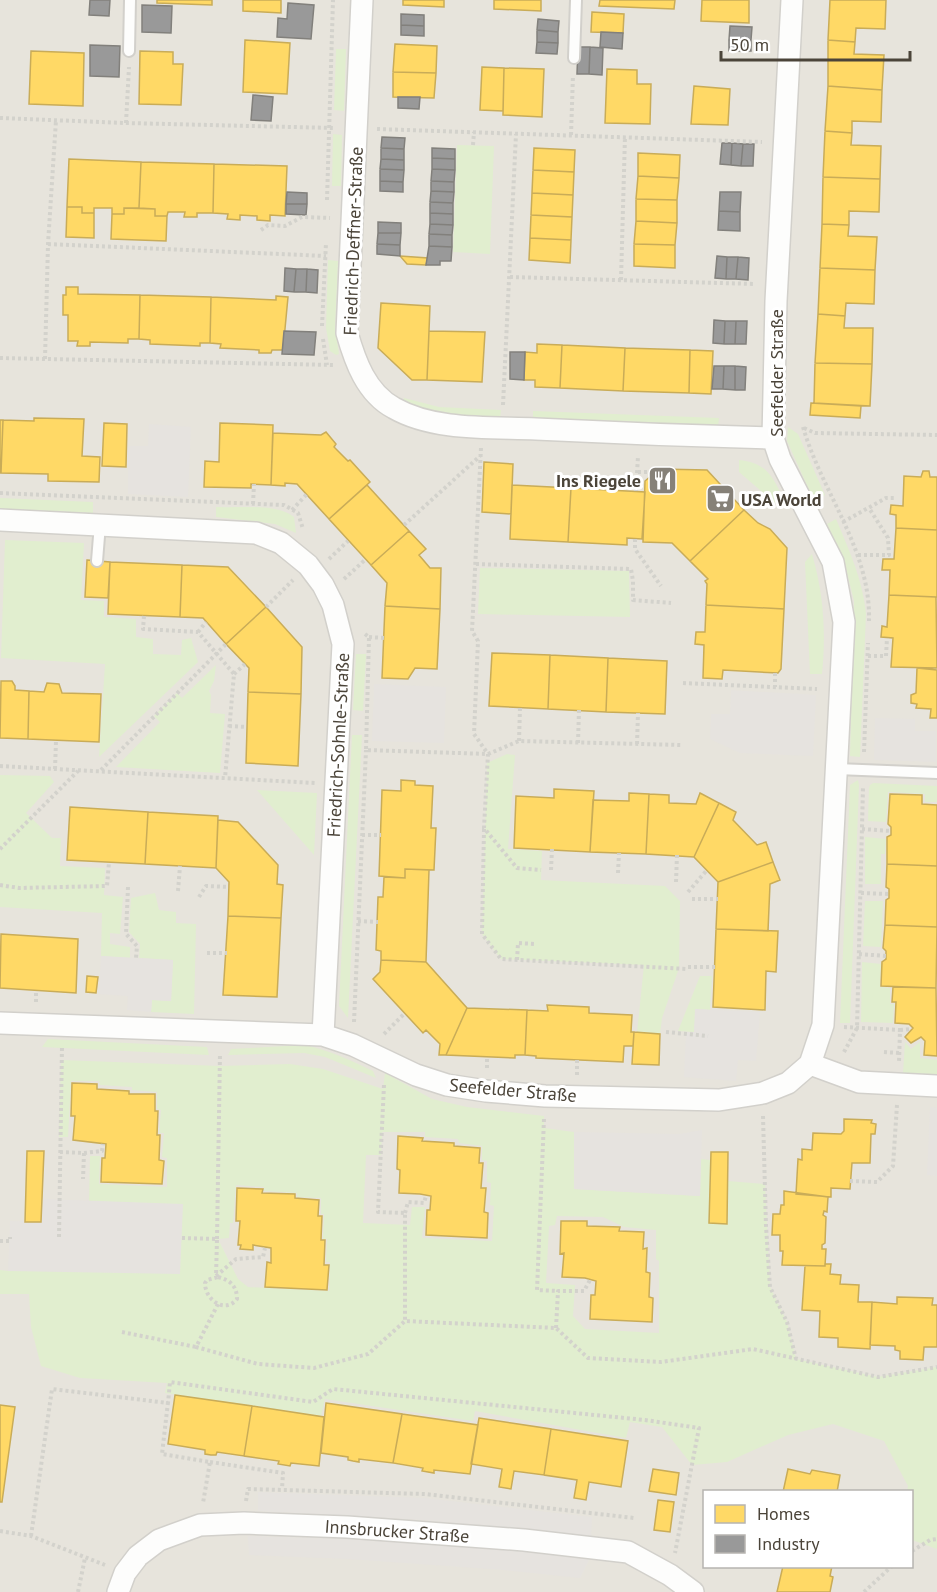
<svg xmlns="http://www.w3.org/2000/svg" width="937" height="1592" font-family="'PT Sans',sans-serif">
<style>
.residential{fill:#e7e4dc;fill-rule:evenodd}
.green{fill:#e1eecf;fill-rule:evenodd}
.parking{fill:#e6e3df}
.homes{fill:#ffd966;stroke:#c9ac58;stroke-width:1.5}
.industry{fill:#999;stroke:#82807c;stroke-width:1.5}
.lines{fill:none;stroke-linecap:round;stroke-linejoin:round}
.lane-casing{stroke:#d2d0cb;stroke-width:14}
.street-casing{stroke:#d2d0cb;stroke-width:24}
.path{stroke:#d3d2cc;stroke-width:4;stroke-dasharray:3 3;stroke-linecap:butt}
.lane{stroke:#fdfdfc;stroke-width:10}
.street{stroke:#fdfdfc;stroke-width:21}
.labels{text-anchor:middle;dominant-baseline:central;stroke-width:6;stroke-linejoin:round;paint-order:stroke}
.street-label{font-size:18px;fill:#4b4439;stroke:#fff}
.poi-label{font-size:18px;font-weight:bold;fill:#4b4439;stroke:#fff;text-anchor:end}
</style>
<rect width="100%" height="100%" fill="#f4f2ee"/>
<path class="residential" d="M0 0H937V1592H0ZM704 1492H912V1566H704Z"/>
<path class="green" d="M336 49H346L344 111 334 110Z
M333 134 342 135 341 186H332Z
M457 145 494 146 490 254 453 252Z
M328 260 338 261 335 328 339 354 336 355 330 351 326 328Z
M404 398 439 407 501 410 500 419 439 415 402 402Z
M533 411 719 418 718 427 533 420Z
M788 427 798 434 825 495 814 501 787 441Z
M739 460C766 463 772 475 783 498L775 503 739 472Z
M0 498 93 502V513L0 509Z
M216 507C239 508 277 503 294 517L296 533 275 524 216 517Z
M836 519C849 550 863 580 866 614L860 757 850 756 854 601 844 561 827 524Z
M5 540 84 543 81 600 104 601V617L136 619V637L153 639V654L181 655 182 640 191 638 198 662 99 757 105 664 1 658Z
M812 554C824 595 826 633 822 674H810L805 562Z
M480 568 629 571 630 617 478 614Z
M356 654H366L363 711 353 710Z
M216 665 214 681 209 691 211 695 210 713 225 714 220 773 116 767 160 722 154 716 177 693 182 698Z
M352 735H362L348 1018 339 1006Z
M507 754 515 755 508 849 542 851 541 880 665 886 680 901 679 968 662 1018 660 1034 637 1033 644 965 501 959 482 934 487 763Z
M0 775 50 776 54 782 26 813 52 838H61L60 866 105 868 104 895 123 897 120 934 110 933V944L130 947V958L101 956 102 913 0 907Z
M858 780 859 785 850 1023H840L850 785Z
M873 783 937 786V802H925V794L888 792 886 822 868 821 869 788 870 785Z
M257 790 317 793 314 855Z
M865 837 886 839 885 854H881V884H865Z
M155 893 159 910 176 912V923L196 924 194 1014 151 1012 152 1000 171 1001 173 960 139 958 140 944 129 932 131 898Z
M865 901H883L881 947 863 946Z
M862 962 881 964 880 987 890 988V1004H894L893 1023 861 1022Z
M700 976H712L710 1010 696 1009 694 1032 678 1031Z
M48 1039 207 1047 209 1055 42 1047Z
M905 1042 911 1049 920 1042V1058L937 1060V1075L903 1073Z
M304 1045C329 1050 350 1060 373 1071L376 1078 325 1057 304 1053 228 1055 231 1049Z
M61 1060 220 1066 290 1064 323 1069 383 1089 385 1073 432 1099 467 1107 544 1116V1128L574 1132V1189L700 1196 701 1159 710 1160 709 1223 727 1224 728 1181 765 1184 770 1287 787 1322 796 1359 878 1377 937 1367V1549L912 1540V1492L907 1491 908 1486 884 1441 833 1424 788 1435 727 1462 692 1465 662 1427 630 1422 626 1438 475 1411 473 1421 325 1399 321 1416 165 1393 167 1383 80 1378 41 1366 31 1327 29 1294H0V1270L8 1271 183 1205 89 1201 90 1156H100L99 1184 167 1187V1158L162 1157 164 1133H159L161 1110 157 1109V1092L132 1090V1087L100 1085 99 1081H71L68 1137H59ZM382 1132H425V1137L458 1139 459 1143 482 1146V1160L487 1161V1182L491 1183 490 1205 494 1206 492 1241 422 1238 425 1207H412L410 1225 363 1223 366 1155H381ZM236 1185 264 1187V1191L297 1193V1197L321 1198V1214H324L323 1239H327L326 1262H330L329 1291 248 1287 238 1279 218 1239 229 1238 230 1223H233ZM557 1216 603 1217 624 1227 656 1230V1259L659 1261V1333L585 1329 573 1316 575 1285 546 1283 549 1226 555 1225Z"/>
<path class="parking" d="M149 424 191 427 188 497 128 494V446H148Z
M374 684 446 687 444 743 372 741Z
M731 690 816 695 813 756 740 753 710 739 711 714H730Z
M875 718 915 719V731H936V762L874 760Z
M101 956 173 960 171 1001 152 1000 151 1012 127 1010 128 996 99 994Z
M695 1009 760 1012 756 1061 738 1060 736 1081 684 1077 686 1032H694Z
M930 1107 937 1108V1176L927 1175Z
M702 1130 700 1196 574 1189V1132L679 1134Z
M42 1199 183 1204 180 1274 8 1271 10 1221 41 1222Z
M258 1492 425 1498 592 1517 591 1537 423 1520 258 1511Z
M248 1536 349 1539 507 1549 590 1558 580 1578 504 1570 348 1559 249 1555Z"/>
<path class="homes" d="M157 0H212V5L157 3Z
M243 0H281V13L243 11Z
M403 0H444V7L403 5Z
M494 0H541V11L494 9Z
M600 0H675L674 9 599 6Z
M702 0H749V23L701 21Z
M830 0H886L885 29 856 28 855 42 828 40Z
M592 12 624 14 623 33 591 32Z
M245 40 290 43 287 94 243 92Z
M828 40 855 42 854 54 884 55 882 90 828 86Z
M395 44 437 46 436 73 393 72Z
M31 51 84 53 83 106 29 104Z
M140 51 173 52V64H183L181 105 139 104Z
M482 67 504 68 503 111 480 110Z
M504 68 544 69 542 117 503 115Z
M607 69 637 70V84H651L650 124 605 123Z
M393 72 436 73 434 98 393 97Z
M694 86 730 89 728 125 691 124Z
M828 86 882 90 881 122 852 121V133L825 131Z
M825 131 852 133 851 145 881 146 880 179 823 177Z
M534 148 575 150 574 172 533 170Z
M638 153 680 155 679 178 638 176Z
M69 159 141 162 139 208H124V214H112V208H94V213H82V207H67Z
M141 162 214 164 213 213H197V217H184L185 212H168L167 216H155V209L139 208Z
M214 164 287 166 285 216 270 215V221L257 220V216L240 215V220L227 219 228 214 213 213Z
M533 170 574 172 573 195 532 193Z
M638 176 679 178 677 200 636 199Z
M823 177 880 179 879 212 849 211V225L822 224Z
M532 193 573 195 572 217 531 215Z
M636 199 677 200V223L636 221Z
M67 207H82V213H94V238L66 237Z
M124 208 155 209V216H167L166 241 111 239 112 214H124Z
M531 215 572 217 571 240 530 238Z
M636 221 677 223 675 245 634 244Z
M822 224 849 225 848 236 877 237 875 270 820 268Z
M530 238 571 240 570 263 529 260Z
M634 244 675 245V268L634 266Z
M400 256 428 258 426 265 407 264Z
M820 268 875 270 874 304 846 303 845 316 818 314Z
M66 287H78V294L140 295 139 339H128V343L90 342V346H77L78 341H68V315H63V295H66Z
M140 295 211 297 210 343H200V346L150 344V340L139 339Z
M276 296 288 297 283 350H272L271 353H259V350L220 348 221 344 210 343 211 297 276 300Z
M381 303 430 306 427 380H412L378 348Z
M818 314 845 316 844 328H873L872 364 815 363Z
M429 331 485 332 482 382 427 380Z
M537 344 562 345 560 388 535 387V380H524L525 352 537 353Z
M562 345 625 348 623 391 560 388Z
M625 348 690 350 689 393 623 391Z
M690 350 713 351 711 394 689 393Z
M815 363 872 364 870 406 814 403Z
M811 403 861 406 860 418 810 415Z
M34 418 84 419 82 456 100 457 99 482 48 481V474L1 473 3 420 34 421Z
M0 420H3L1 473H0Z
M104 423 127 424 126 467 102 466Z
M220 423 273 425 271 485 251 484V488L204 487 205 461 219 462Z
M326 432 336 444 334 447 348 461 350 460 370 482 329 519 297 484 285 483V486L271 485 273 433 321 435Z
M484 462 513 464 511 514 482 512Z
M659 469 707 470 744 510 690 561 672 543 643 542 645 481Z
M923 471H929L930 477H937V530L896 528V515L890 514 891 505 903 506 904 476 921 477Z
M367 485 409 531 371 565 329 519Z
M512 485 571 488 568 542 510 539Z
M571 488 645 492 642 539 627 538V545L568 542Z
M744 510 758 523 770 529 787 548 784 609 706 605 707 584 705 581 708 579 690 561Z
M896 528 937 530V597L889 595 890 570H882L883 559H894Z
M409 531 426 549 419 555 430 568H441L440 609 385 606 387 583 371 565Z
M87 560 110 562 108 598 85 597Z
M110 562 182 565 180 617 108 614Z
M182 565 228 567 266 607 226 644 203 618 180 617Z
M889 595 936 597 937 668 891 667 893 638 881 637 882 626 887 627Z
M706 605 784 609 781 669 778 673 723 670 722 679 703 678 704 645 695 644 696 632H705Z
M385 606 440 609 437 669 415 668 408 679 382 678Z
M266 607 302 647 301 694 248 692 249 668 226 644Z
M492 653 550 655 548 709 489 706Z
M550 655 608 658 606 712 548 709Z
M608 658 667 661 665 714 606 712Z
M917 668 937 670V718H930L931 709 916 708 917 704 911 703V695L916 693Z
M1 681H12L15 686V690L29 691 28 739 0 738Z
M47 683 59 684 62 693 101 694 99 742 28 739 29 691 44 692Z
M248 692 301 694 298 766 246 763Z
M401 780 415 781V785L433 786 431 828H436L434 870 405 869V878L379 876 382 790 401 791Z
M554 789 594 791 590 852 514 848 516 796 554 798Z
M629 793 649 794 646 854 590 852 593 800 629 801Z
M700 793 719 803 694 857 646 854 649 794 669 795V803L696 804Z
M890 794 922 795V804L937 805V866L887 864V837L891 835V827L888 824Z
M719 803 736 812 733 820 757 845 766 842 773 862 718 882 694 857Z
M70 807 148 812 145 864 67 860Z
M148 812 218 816 216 868 145 864Z
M218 820 238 822 278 865 277 884 283 885 281 918 228 916 229 882 216 868Z
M773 862 780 880 770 884 768 931 716 929 718 882Z
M887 864 937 866V927L885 925 886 900 889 898V889L886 887Z
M405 869 429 870 426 962 381 960V951L376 950 378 897H383L384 877 405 878Z
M228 916 281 918 277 997 223 995Z
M885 925 937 927 936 988 881 986 882 962 886 959V951L883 948Z
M716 929 778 931 776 972 766 971 765 1010 713 1007Z
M1 934 78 939 76 993 0 988Z
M381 960 426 962 467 1008 446 1055H439L440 1044 426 1030 423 1033 373 979 380 972Z
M87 976 98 977 96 993 86 992Z
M893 987 936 988 937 1056 924 1055 925 1041 921 1037 911 1043 905 1037 913 1028 909 1024 895 1023 896 1002H892Z
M547 1005 589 1007V1013L632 1015 631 1032H634L633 1046H624L623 1062 536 1058V1056L525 1055 527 1010 548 1011Z
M467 1008 527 1010 525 1055H515V1058L446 1055Z
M634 1032 660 1034 659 1065 632 1064Z
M72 1083 97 1084V1089L129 1091V1094H155V1111H158L157 1135H160L159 1160 164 1161 162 1184 101 1182 102 1158H105L106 1144 73 1140 75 1116H71Z
M844 1119 872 1120 871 1123 876 1124 875 1134H871L870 1163H852L850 1189 831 1188V1197L796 1194 798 1159 802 1160V1149L812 1150 813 1133 841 1134 844 1131Z
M398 1136 423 1138 422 1141 454 1143V1146L480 1148 479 1163H483L481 1188H486L484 1212 488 1213 487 1238 426 1235 427 1210H430L431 1196 420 1194 399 1193 400 1170 397 1169Z
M27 1151H44L41 1222H25Z
M711 1152H728L727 1224 709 1223Z
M237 1188 263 1189 262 1193 295 1194V1198L319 1200 318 1216H322L321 1240H325L324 1265H329L327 1290 265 1287 267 1262 271 1263V1248L253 1245V1250L240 1249 241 1245H238L240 1221H236Z
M784 1191 828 1197 827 1212 824 1211 823 1215 826 1217 825 1243 822 1245V1249H826L825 1266 782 1265 783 1251H780V1235H772L773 1214H780L781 1205H784Z
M561 1221H587V1226L620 1227 619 1231 644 1232 643 1249 647 1248 646 1272 650 1273 649 1297 653 1298 652 1322 590 1319 591 1295H595L596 1281 585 1278 562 1277 564 1253 560 1254Z
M825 1264H831L830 1274 841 1275 840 1284 859 1285 858 1302H872L870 1349 838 1347V1338L819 1337 820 1311 802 1310 805 1266H825Z
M897 1297 933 1298 932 1305H937V1347H924L923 1360 900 1359V1351L895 1350V1346L870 1345 872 1302 897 1304Z
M175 1395 252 1406 244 1456 217 1452 216 1455H211L205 1454V1450L168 1444Z
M326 1403 402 1414 393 1463 359 1459V1462L353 1461 348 1460V1457L321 1453Z
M0 1405 15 1407 2 1502H0Z
M252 1406 324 1417 319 1466 291 1463 290 1466 278 1464 279 1461 244 1456Z
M402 1414 478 1425 470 1474 434 1470V1473L422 1471 423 1468 393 1463Z
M479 1418 551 1429 544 1475 514 1471 511 1489 499 1487 502 1469 471 1464Z
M551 1429 628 1441 621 1487 589 1482 586 1500 574 1498 577 1480 544 1475Z
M653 1469 679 1473 676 1495 649 1491Z
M788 1469 810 1474 812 1470 840 1475 837 1492H783Z
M658 1500 674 1502 670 1532 654 1530Z
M783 1566H832L830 1576 833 1577 830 1592H777Z"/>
<path class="industry" d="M90 0H110L109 16 89 15Z
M288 3 314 5 311 39 277 37 278 18 287 19Z
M142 5 172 6 171 33 142 32Z
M401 14 424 15V26L401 25Z
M538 19 559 21 558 32 537 30Z
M401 25 424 26V36L401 35Z
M730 26 752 27 751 40H729Z
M537 30 558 32V43L537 42Z
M601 32 623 33 622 49 600 47Z
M729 40H751V51H729Z
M537 42 558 43 557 54 536 53Z
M90 45 120 46 119 77 90 76Z
M578 47H590L589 74H577Z
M590 47 603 48 602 75 589 74Z
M253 95 273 97 271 121 251 120Z
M398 97H420L419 109 398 108Z
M382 137 405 138 404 149 381 148Z
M722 143H732L731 165 720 164Z
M732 143 743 144 741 166 731 165Z
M743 144H754L753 166H741Z
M381 148 404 149V160L381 159Z
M432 148 455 149V159L432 158Z
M432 158 455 159V170L432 169Z
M381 159 404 160V170L380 169Z
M380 169 404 170 403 182 380 181Z
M432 169 455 170 454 182 431 181Z
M380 181 403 182V192L380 191Z
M431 181 454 182V192L431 191Z
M431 191 454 192 453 203 430 202Z
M287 192 307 193V204H286Z
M720 192H741L740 212 719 211Z
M430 202 453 203V214L430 213Z
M286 204H307L306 215 286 214Z
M719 211 740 212V231L718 230Z
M430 213 453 214V225L430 224Z
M378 222 401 223V233H378Z
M430 224 453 225 452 235 429 234Z
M378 233H401L400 245 377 244Z
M429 234 452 235V247L429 246Z
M377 244 400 245V256L377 254Z
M429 246 452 247 451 261H440V265H426Z
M717 256 727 257 726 279 715 278Z
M727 257H738L736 279H726Z
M738 257 749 258 748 280 736 279Z
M285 268 296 269 294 292 284 291Z
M296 269H307L306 292H294Z
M307 269 318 270 317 293 306 292Z
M714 320 725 321 724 344 713 343Z
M725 321H736L735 344H724Z
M736 321H747L746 344H735Z
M284 331 316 332 314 355 282 354Z
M510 352H525L524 380 510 379Z
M714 366H724L723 389H712Z
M724 366H735V390L723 389Z
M735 366 746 367 745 390H735Z"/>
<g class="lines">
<defs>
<path id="lane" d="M129 51 130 0
M574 58 576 0
M97 561 100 524
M837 769 937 773"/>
<path id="street" d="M362 0 347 333C355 361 366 393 394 408 434 431 491 427 536 429 615 433 694 436 773 438
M0 520 256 533 281 543 308 565 323 585 333 605 343 644 323 1035
M0 1023 323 1035 353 1045 416 1075 447 1085 486 1091 545 1096 719 1100 763 1093 788 1083 810 1064 823 1025 844 622 833 562 780 459 773 438 776 301 792 0
M810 1064 859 1082 937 1086
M118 1592 125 1573 138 1556 159 1540 200 1525 244 1523 347 1527 524 1540 628 1552 670 1575 693 1592"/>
</defs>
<use href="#lane" class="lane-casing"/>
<use href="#street" class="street-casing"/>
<path class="path" d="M0 118 126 123 334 128
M126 123 129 67
M377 129 762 142
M571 135 573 75
M473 145 474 132
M327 200 333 0
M261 230 268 225 285 226 302 217 330 218
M48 244 326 256
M510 277 755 284
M621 280 625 136
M322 326 326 243
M323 339 327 365
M0 358 335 365
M45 359 48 244 56 120
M503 405 516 134
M803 427C822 493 871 550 869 621
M804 428 815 433 937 435
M481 448 472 631 478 641 474 734 488 754 484 828 517 868 541 870
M638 472H655
M636 491 638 456
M0 493 284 505 298 513 303 529
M253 504 254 484
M292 510 307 494
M843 522 886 498H896
M404 525 480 456
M635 539V549L661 586
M858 555H889L888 538 869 508
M329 559 348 541
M476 564 631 569 633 581V600L671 603
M344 579 366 559
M266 607 293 580
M144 616 143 629 198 632 234 674 225 778
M198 632 206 622
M365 634 369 637 366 750 488 754 519 741 681 745
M369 637 384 638
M868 656H886L887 638
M775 673V687
M234 674 245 664
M683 683 817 689
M229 726 247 727
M519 741 520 708
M578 743 579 710
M637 744 638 713
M864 752 868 643
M0 766 315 783
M55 769 56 741
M101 770 226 644
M484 829 482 934 501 959 687 969
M862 829 891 831
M362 835H381
M0 849 78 771
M551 870 552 849
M618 873 619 853
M676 882 677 855
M0 885 19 888 107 886 109 862
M128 887 126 934 137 946 136 958
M178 891 180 866
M688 892 707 870
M861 893 889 894
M199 897 206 886 229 887
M692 899H718
M358 921 378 922
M207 953H227
M859 954 886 956
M517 960 518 943 536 944
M688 967H715
M36 1002V990
M354 1022 366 750
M844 1027 900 1030 899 1062
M900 1030 911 1029
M666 1032 708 1036
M384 1034 405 1013
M844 1052 857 1028 863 787
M884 1052 899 1053
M487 1068V1056
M577 1075V1060
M384 1085 378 1212 405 1213V1321
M763 1116 766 1226 770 1287 787 1322 796 1359
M544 1119 537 1290 558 1291
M60 1152 84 1153 83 1179
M84 1153 102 1151 103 1144
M850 1181 877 1182 893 1166 897 1105
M405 1213 408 1202 424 1203 426 1196
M59 1237 62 1046
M182 1238 217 1239 216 1277
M217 1239 220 1053
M0 1241H10V1237
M216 1276 236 1259 263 1257 265 1248
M218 1277C230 1280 237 1286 237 1299 225 1314 205 1300 205 1283L207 1280Z
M218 1304 196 1347 258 1364 314 1368 368 1354 405 1321 556 1328 588 1358 661 1362 753 1349 878 1377 937 1367
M556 1328 558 1291H584L590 1280
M122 1332 196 1347
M168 1402 162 1454 210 1462 203 1503
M210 1462 283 1473 282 1489
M246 1501 248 1489 425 1494 634 1518
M0 1531 31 1536 105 1565
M31 1536 52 1389 168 1403 170 1382 313 1402 333 1389 645 1420 699 1428 675 1553
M912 1551 930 1540 937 1539
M78 1592 85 1558
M864 1592 892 1566"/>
<use href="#lane" class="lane"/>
<use href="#street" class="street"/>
</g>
<defs>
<symbol id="restaurant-square" viewBox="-11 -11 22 22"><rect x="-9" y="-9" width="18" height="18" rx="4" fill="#868178" stroke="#fff"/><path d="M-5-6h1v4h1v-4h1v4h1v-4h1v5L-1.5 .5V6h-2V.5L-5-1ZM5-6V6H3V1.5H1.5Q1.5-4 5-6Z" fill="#fff"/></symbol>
<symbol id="supermarket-square" viewBox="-11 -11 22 22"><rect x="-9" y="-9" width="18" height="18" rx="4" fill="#868178" stroke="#fff"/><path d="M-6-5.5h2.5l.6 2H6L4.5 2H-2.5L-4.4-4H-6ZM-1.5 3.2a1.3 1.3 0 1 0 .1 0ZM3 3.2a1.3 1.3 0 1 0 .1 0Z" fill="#fff"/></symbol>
</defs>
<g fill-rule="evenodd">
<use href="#restaurant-square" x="646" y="464" width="33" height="33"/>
<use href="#supermarket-square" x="704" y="482" width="33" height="33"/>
</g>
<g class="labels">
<g class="street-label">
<text transform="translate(353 241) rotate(-88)">Friedrich-Deffner-Straße</text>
<text transform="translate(776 373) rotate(-90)">Seefelder Straße</text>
<text transform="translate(338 745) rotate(-87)">Friedrich-Sohnle-Straße</text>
<text transform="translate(513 1090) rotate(5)">Seefelder Straße</text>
<text transform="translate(397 1531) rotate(4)">Innsbrucker Straße</text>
</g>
<g class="poi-label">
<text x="641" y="480">Ins Riegele</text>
<text x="741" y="499" text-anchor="start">USA World</text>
</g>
</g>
<rect x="703" y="1490" width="210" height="78" fill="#ffffff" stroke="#b7b4b0" stroke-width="1.5"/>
<rect x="715" y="1505" width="30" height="18" fill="#ffd966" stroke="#b7b4b0" stroke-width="1.5"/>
<text x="757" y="1520" font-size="18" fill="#4b4439">Homes</text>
<rect x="715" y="1535" width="30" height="18" fill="#999999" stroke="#b7b4b0" stroke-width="1.5"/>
<text x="757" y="1550" font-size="18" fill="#4b4439">Industry</text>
<path d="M721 51v9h189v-9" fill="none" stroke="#4b4439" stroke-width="3"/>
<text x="730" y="51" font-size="18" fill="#4b4439" stroke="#ffffff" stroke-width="4.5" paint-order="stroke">50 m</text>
</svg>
